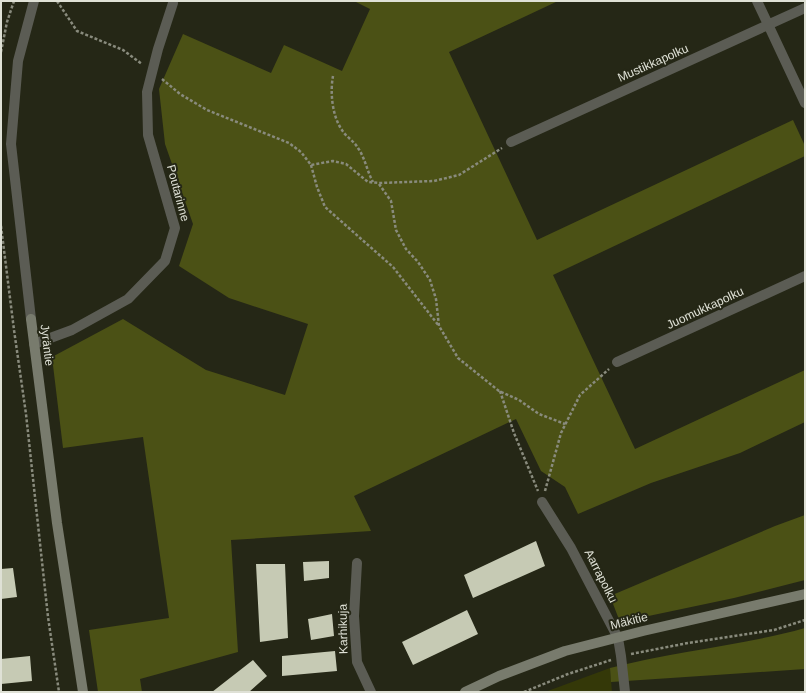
<svg xmlns="http://www.w3.org/2000/svg" width="806" height="693" font-family="Helvetica,sans-serif">
<style>
.green{fill:#343808}
.forest{fill:#4b5115}
.building{fill:#c6cab4}
.lines{fill:none;stroke-linecap:round;stroke-linejoin:round}
.path{stroke:#898b7d;stroke-width:2.5;stroke-dasharray:3 2;stroke-linecap:butt}
.street{stroke:#5b5c54;stroke-width:10}
.secondary{stroke:#787b6d;stroke-width:10}
.labels{text-anchor:middle;dominant-baseline:central;stroke-width:4;stroke-linejoin:round;paint-order:stroke}
.street-label{font-size:12px;fill:#dfe1d6;stroke:#252716}
</style>
<rect width="100%" height="100%" fill="#252716"/>
<path class="green" d="M610 668 612 692H545Z"/>
<path class="forest" d="M354 1H558L449 52 537 240 793 120 805 146V156L553 275 635 449 805 370V422L740 453 651 483 578 514 565 487 541 471 516 419 354 496 371 531 231 540 238 652 140 679 142 692H98L89 630 169 618 143 437 63 448 52 357 123 319 206 370 285 395 308 324 229 298 179 266 193 224 165 144 159 89 183 34 271 73 284 45 342 71 370 9Z
M805 515V580L734 598 620 622 610 596 775 526Z
M805 628V669L611 682 610 668C674 651 741 646 805 628Z"/>
<path class="building" d="M536 541 545 566 473 598 464 575Z
M329 561V578L304 581 303 562Z
M256 564H285L288 638 260 642Z
M13 568 17 597 1 599V569Z
M467 610 478 634 413 665 402 642Z
M332 614 334 636 311 640 308 619Z
M335 651 337 671 282 676V656Z
M30 656 32 681 1 684V659Z
M253 660 267 676 249 692H212Z"/>
<g class="lines">
<path class="path" d="M57 1 77 31 123 50 142 64
M1 52 7 22 14 1
M333 76C330 92 332 116 342 130 346 137 354 141 358 148 365 158 367 171 373 182
M162 79 180 94 207 110 289 143 301 152 311 165 333 161 346 164 368 182 379 183 434 181 459 175 502 148
M311 165 317 187 325 207 393 267 439 326
M379 184 391 201 396 230 406 249 418 262 430 280 436 299 439 326 458 358 499 391 519 400 539 414 565 424
M1 226 14 330 26 414 48 617 59 692
M500 391 514 433 538 491
M545 491 561 433 580 395 609 369
M631 654 688 643 774 630 805 620
M524 692 568 674 611 660"/>
<path class="street" d="M757 1 805 103
M511 142 805 8
M31 319 11 144 18 61 34 1
M34 344 72 330 128 299 165 261 175 228 148 135 147 92 158 49 173 3
M617 362 805 276
M542 502 571 548 618 638 621 656 625 692
M357 563 354 616 357 662 371 692"/>
<path class="secondary" d="M31 319 57 523 83 692
M465 692 499 676 565 651 643 631 805 594"/>
</g>
<g class="labels">
<g class="street-label">
<text transform="translate(653 63) rotate(-24)">Mustikkapolku</text>
<text transform="translate(178 193) rotate(75)">Poutarinne</text>
<text transform="translate(705 308) rotate(-25)">Juomukkapolku</text>
<text transform="translate(47 345) rotate(83)">Jyräntie</text>
<text transform="translate(601 576) rotate(63)">Aarrapolku</text>
<text transform="translate(629 621) rotate(-14)">Mäkitie</text>
<text transform="translate(343 629) rotate(-91)">Karhikuja</text>
</g>
</g>
<rect width="806" height="693" fill="none" stroke="#dfe1d6" stroke-width="4"/>
</svg>
